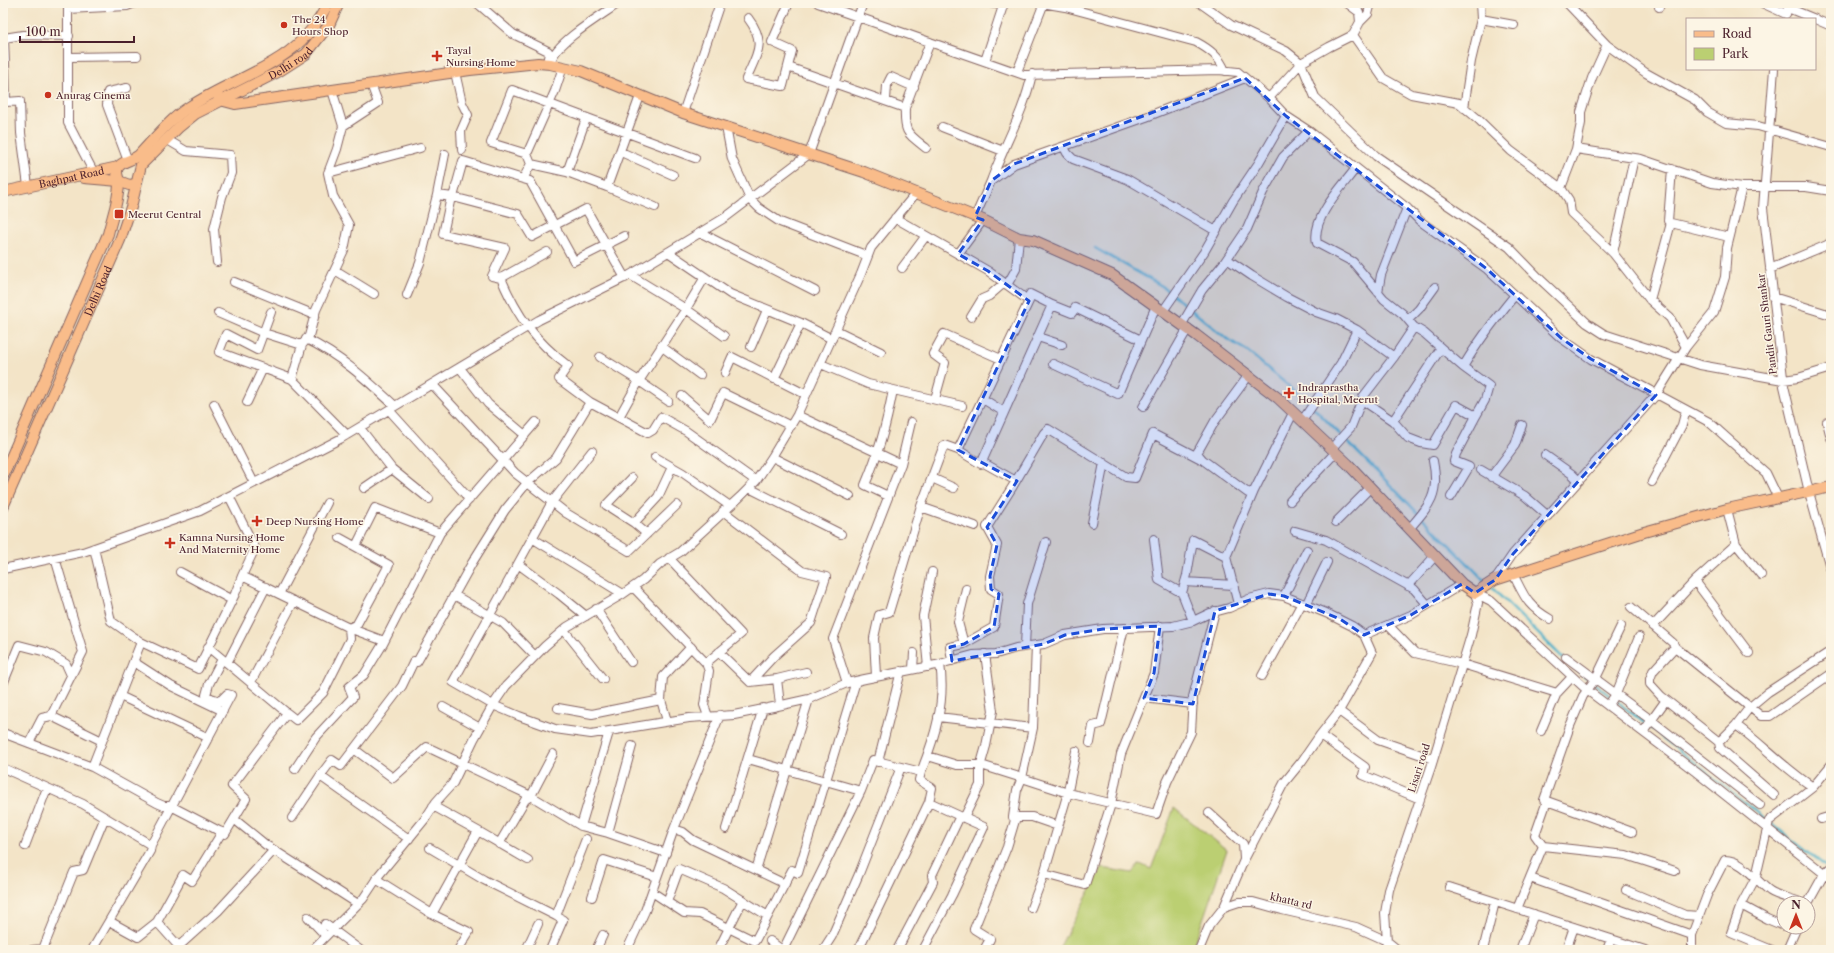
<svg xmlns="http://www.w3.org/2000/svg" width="1834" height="953" font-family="'Libre Caslon Text',serif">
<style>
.green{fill:#bbcf72;stroke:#82774e}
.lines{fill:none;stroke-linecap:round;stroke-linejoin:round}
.stream{stroke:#49b0c8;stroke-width:2.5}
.minor-casing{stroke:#856462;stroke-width:10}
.major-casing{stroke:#856462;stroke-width:12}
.minor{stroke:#fff;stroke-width:8}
.major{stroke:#f9bc8a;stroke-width:10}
.marked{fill:#1d4ed8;fill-opacity:0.2;stroke:#1d4ed8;stroke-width:3;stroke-dasharray:8 5;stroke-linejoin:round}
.poi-dot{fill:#c8321e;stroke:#fcf5e5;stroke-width:1.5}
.labels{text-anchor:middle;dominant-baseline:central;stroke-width:3;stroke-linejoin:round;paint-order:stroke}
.poi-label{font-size:10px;fill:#4a1f2b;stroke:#fcf5e5;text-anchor:start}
.street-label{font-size:10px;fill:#4a1f2b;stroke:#fcf5e5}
</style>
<rect width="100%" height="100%" fill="#fcf5e5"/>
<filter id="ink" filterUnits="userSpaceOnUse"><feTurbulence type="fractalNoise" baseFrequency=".025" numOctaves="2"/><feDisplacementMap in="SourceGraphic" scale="8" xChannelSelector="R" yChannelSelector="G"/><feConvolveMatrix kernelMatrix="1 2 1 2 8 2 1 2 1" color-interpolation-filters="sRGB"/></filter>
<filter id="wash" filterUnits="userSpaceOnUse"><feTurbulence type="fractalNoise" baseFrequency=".012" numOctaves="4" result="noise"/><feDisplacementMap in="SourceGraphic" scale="16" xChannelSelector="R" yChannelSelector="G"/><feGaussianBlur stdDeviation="0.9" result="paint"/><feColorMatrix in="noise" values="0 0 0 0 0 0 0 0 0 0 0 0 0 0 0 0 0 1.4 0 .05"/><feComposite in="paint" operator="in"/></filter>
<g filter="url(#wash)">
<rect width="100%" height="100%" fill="#f3e4c7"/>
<path class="green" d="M1174 808 1227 850 1199 931 1191 950H1058L1102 868 1132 873 1140 864 1151 869Z"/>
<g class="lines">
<path class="stream" d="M1095 248 1162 286 1226 338 1247 351 1308 402 1486 582
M1491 587 1564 659
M1572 666 1829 869"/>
</g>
</g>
<g filter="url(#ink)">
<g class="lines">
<defs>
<path id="minor" d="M68 3V123L94 173
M477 3 513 34 548 51 549 53 547 63
M818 3 1024 75 1219 70 1238 72 1269 98
M990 3 1003 5
M1042 3 1065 7 1196 42C1209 49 1220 57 1225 71
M1200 3 1231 25 1286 51 1301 63 1315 97 1376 156 1509 247 1542 281 1587 323 1604 334 1700 365 1783 380 1798 378 1831 368
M1347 3 1359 12 1360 22 1353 35
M1480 3 1481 19
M1567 3 1607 45 1646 73 1695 100 1707 112 1726 123 1758 126 1831 147
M1762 3 1786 14
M1659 7 1661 3
M1788 8 1815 19
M68 9 127 6 135 3
M748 18C767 43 757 54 746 79L783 86 792 51 772 42 789 3
M1815 19 1831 26
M1360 22 1368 14 1371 3
M69 57 137 56
M551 61C556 42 602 15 619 3
M985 61 1004 3
M3 64H5L4 38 23 35 69 36
M5 64 6 102 20 101 21 133 28 186
M563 67 555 91 527 154 531 164 523 179 463 161 453 197 518 214 532 237 586 209 625 278
M788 67 905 108 930 42
M1774 69 1763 208 1784 386 1809 492 1831 571
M455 72 462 103 468 115 461 131 462 150
M1017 72 1044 3
M127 88 108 92 107 105 128 161
M332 90 343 126 337 149 328 173 333 196 349 225 344 250 316 310 309 336 302 345 292 379 347 435
M886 100 887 85 891 77 914 87
M905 108C904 133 907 133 926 148
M1464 108 1471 61 1481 19 1514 25
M683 113 720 3
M343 126 378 103 371 84
M726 127 732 159 750 199 759 208 780 222 868 256
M942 127 1003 151
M166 139 186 151 230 155 231 173 222 197 214 229 217 262
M1064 147 1067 153 1073 159 1127 179 1216 231
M1576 149 1641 159 1712 183 1742 187H1806L1831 191
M621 152 673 175
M527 154 491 143 512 90 695 158
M531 164 567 172 607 187 640 96
M1356 168C1342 187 1311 218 1317 243L1353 262 1384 299 1403 314 1414 327 1394 357 1357 330
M567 172 586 119
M328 173 420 148
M523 179 530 181 574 261 624 236
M991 181C1004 145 1024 112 1032 74
M607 187 655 207
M1561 188 1576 149 1581 123V112L1592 78 1607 45
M437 195 445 154
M451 197 443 234 505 248 492 276 501 278
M975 217 991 181 1014 164 1146 117 1245 78
M1671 223 1729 237
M701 233 815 291
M547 252 501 278C517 316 535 341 568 366L559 379 590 402
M668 252 730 294 801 323 832 339
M1613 253 1634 158
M958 254 983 220
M1227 259 1252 276 1287 297 1316 312 1336 319 1357 330 1341 363 1302 421
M902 268 925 237
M1770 269 1827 245 1831 242
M335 270 374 294
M630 275 686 309 639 381 668 401
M705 277 686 309 724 336
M234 282 315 315
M1007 285 1016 269 1019 238
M1378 292 1381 275 1407 208
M407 295 420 263 437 195 453 197
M1773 297 1831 315
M1650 300 1671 223 1668 221 1672 169
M1052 305 1072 313 1075 308 1141 340
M1163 311 1204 252 1233 201 1258 164 1286 116
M271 312 257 350 226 334 219 352 292 379
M218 313 264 333 302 345
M971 317 982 299 989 296 1004 283
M1408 320 1419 309 1435 287
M1182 324 1202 290 1224 263 1247 229 1263 192 1283 157 1309 131
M836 330 881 352
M1038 337 1062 345
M306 339C340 355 368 381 395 406
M661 346 700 375
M751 347 767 310
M1686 347 1670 318 1650 300 1613 253 1571 213 1569 200 1561 188 1511 151 1478 119 1459 103 1411 94 1383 78 1353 35 1329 47 1301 63 1269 98 1286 116 1309 131 1407 208 1420 221 1487 269 1561 338 1591 359 1709 422 1766 473 1778 498
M1441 348 1463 367C1478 341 1496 318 1515 295
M600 357 639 381 619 417
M821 364 868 384 962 406
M1053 364 1118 394 1156 306
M460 368 488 404 525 435
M725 373 732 357 805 394
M774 379 801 323
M432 384 515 473 566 513 629 551 677 505
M682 396 710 420 723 393 791 426
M935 399 945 363 933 354 944 334 1001 359
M983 399 1004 412
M1362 400 1393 421 1441 348 1424 333 1414 327
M247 402 263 368
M214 404 254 483
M1143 407 1188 328
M389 410 465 494 469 500
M797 415 901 464
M1393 421 1408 438 1421 443 1433 445 1456 405 1476 416 1485 400 1489 386 1463 367
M1827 422 1831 438
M360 428 392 469 429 499
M1331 449 1351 427 1363 397 1394 357
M958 450 981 464 1052 305 1030 294 1029 301
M592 451 552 502 453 682 493 705 519 716 555 729 591 734 689 718 734 715 773 707 809 699 847 683 865 679 936 665 973 655 996 654 1016 648 1044 644 1065 635 1103 629 1173 626 1193 621 1210 613 1229 608 1249 599 1269 594 1284 596 1326 613 1352 626 1364 635 1411 615 1462 584
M1545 455 1572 474 1579 481
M655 457 683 473 730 506
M772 457 850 496
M1202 459 1197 453 1215 421 1249 375
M982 462 1016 481
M1481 470 1525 496 1548 516
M1491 477 1515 445 1522 425
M632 478 606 505 634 523
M932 478 954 488
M1652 482 1682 425 1686 410
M364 488 392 469
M749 488 841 534
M229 496 255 548 242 576 349 628 384 641
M888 496 865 485C879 452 886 426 893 390
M1451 497 1469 467 1454 461 1456 454 1476 416
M1290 501 1335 453
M921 507 975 526
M1727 509 1736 544 1761 575
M723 511 802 571 826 577 811 623 774 656 750 682
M1336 522 1370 488
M1092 523 1104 463
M1409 529C1430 505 1440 494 1433 461
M1295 531 1326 540 1414 589 1427 604
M647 534 634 523 658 497 672 467
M532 538 623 594
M1154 539 1159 580 1182 593
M356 546 375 508 440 533
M518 564 559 594 586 616
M3 569 83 552 200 511 340 439 539 320 630 275 726 217 809 154 863 3
M180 572 232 600
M1513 574C1525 597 1526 605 1550 619
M1495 580 1513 554 1656 395 1686 347 1714 312 1725 277 1727 248 1742 187
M1695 581 1749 653
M1185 582 1234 585
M1408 586 1435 556
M633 587 706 663 741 634 669 558
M966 589 958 622 964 644 994 627 999 594 991 589 990 576 997 545 987 527 1013 486 1044 433 1048 429 1126 477 1135 478 1153 434 1203 460 1248 493 1254 491 1293 413
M1475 593 1491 601 1587 690 1696 772 1831 879
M279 594 327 503
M454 595 503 623 535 656
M1284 596 1307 550
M1238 604 1226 557 1254 491
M1306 605 1327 562
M1631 607 1673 643 1675 647 1761 716H1770L1831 674
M596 609 631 662
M1193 621 1182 593 1187 575 1193 540 1226 557
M1388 625 1415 653 1462 664 1557 693
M1621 626 1596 678 1583 696 1570 726 1544 800 1632 832
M1653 626 1695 581 1736 544
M564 630 603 679
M141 642 198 669 235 594 242 576
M1036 645 1033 728 1022 778 1068 793 1156 814 1167 782 1191 732 1193 697 1215 611
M1025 646 1027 604 1046 542
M1675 647 1653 671 1650 679V684L1661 696 1719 742
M719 652 750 682 777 679 780 705
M1566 657 1651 720 1760 805
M952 661 950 647 964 644
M133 663 137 664 171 686 223 711
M227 663 266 587
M706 663 709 671 704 705 708 716
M928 667 923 616 932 572
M913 669 914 653
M876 676 874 638 879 615 889 612 920 509 944 445 958 450 1029 301 988 271 895 218
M1262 676 1302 603
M777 679 806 672
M251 682 294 601
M847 683 833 639 901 464 911 422
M3 684 19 645 46 652 66 664 71 675
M120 696 209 738
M1144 698 1193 704
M1608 706 1616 694 1639 637
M443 707 480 728
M558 708 592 714 661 700
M1339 711 1372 653 1364 635
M287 713 296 720 323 693 350 639 349 628 357 624 389 565 340 538
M51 716 102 741
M938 717 1033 728
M667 721 661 700 663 677 691 647
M1736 725C1762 744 1785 769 1813 787
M1541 731 1557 693 1572 677
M1643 732 1666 700
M3 733 92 767 141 642 111 621 94 548
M29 743 42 718 51 716 83 652 55 558
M1090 743 1093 726 1101 724 1124 628
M354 749 393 778 427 747 531 796 553 754
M1076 751 1067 796 1044 874 1085 885 1111 804 1121 754 1154 673 1160 626
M928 756 957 765H981L1022 778 1017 790 1013 817H1032L1058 826
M748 759 861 791
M878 762 901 671
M92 767 157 803 164 806H171L225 834 246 799 232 786 287 713 208 647
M3 768 83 804 151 845 231 695 227 694 220 701 211 698 206 695 209 684 222 659
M295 769 316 737 353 697 349 687 364 675 383 644 440 533 536 422
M320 776 332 760 341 766 402 686 414 661 417 662 472 563 505 510 527 483 556 458 590 402 648 433 653 430 661 417 686 431 756 481
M1774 795 1720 748 1719 742 1736 725 1750 707 1768 692 1831 651
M1420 799 1363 775 1365 767 1320 735 1339 711 1378 740 1433 759
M1209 813 1243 844 1244 859
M292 818 320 776 409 839
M964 818 980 785V767L986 746 993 711 985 654
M234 819 266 845 358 904
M1821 819 1831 816
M581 826 608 833 632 746
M674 829 683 832 693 840 756 870 809 699
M726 829 763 708
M478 831 528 860
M608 833 666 853
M499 844 525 800 531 796 581 826 609 732
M25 846 47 788
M1543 846 1626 855 1675 871
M430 848 484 880 556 916
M756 870 785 884
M1530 878 1692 935
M376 879 432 914 478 831 433 806
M1449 887 1611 939 1607 950
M1626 890 1685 915 1699 916
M652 892 684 913 700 914 755 941 792 870 798 873 856 681
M592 897 604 860 657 877
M667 902 679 869 723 888 768 916
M1808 903 1823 876 1831 868
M1741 905 1767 919 1784 926
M1224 907 1244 860 1284 783 1302 761 1320 735
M1031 908 1044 874
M1517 909 1543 846 1535 835 1547 801
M432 914 469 932 458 950
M308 917 326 936
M109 921 138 937 157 922
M325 924 360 950
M1611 939 1645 950
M770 941 782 950
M179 946 218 911 274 850
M32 950 43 949 74 872 83 870 105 817
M92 950 150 851 151 845
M182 950 157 922 183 875 192 881 222 832
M312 950 363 899 379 875 425 819 436 802 453 783 474 739 493 705 506 686 545 646 567 627 623 594 643 580 660 564 680 552 740 497 756 481 772 457 797 415 861 274 871 248 916 193
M526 950 538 924
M550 950 563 920 556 916 586 839
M596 950 603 935
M627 950 645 911 674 829 720 715
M718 950 743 900
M783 950 861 791 873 760 921 772C935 737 946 702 940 664
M823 950 832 936 859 874 899 772
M858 950 929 802 932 788 919 780 921 772
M897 950 933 882 932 875 960 816
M923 950 952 895 984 827 929 802
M984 950 990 939 974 929 1007 847 1016 817
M1199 950 1209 926 1224 907 1239 902H1253L1282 910 1356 927 1387 941 1398 950
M1384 950 1387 941 1385 913 1389 890 1431 767 1471 635 1478 603 1475 593
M1483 950 1495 902
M1520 950 1534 914
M1566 950 1574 927
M1692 950V935L1707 895 1725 860C1743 860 1756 881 1770 891 1779 897 1792 898 1802 903
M1772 950 1731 933 1741 905 1756 877 1769 821 1813 787 1831 765
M1787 950 1797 927"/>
<g id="major">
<path d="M216 92 220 100 235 104 470 70 538 63 550 64 581 71 683 113 864 172 983 220 1019 238 1033 240 1112 275 1196 335 1278 398 1348 464 1462 584 1475 593 1495 580 1644 532 1727 509 1831 487"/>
<path d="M84 178 119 181 129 185 136 184"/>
<path id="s1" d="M3 192 118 167C124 160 132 161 139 155 155 138 169 120 189 107 242 72 298 66 328 3"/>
<path d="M3 476 108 234C112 217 119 200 119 183 119 177 115 174 118 167"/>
<path id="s2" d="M3 507 120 240 131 207 141 165 179 127 195 114 278 72 306 54 329 25 339 3"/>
</g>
</defs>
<use href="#minor" class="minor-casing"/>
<use href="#major" class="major-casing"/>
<use href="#minor" class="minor"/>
<use href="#major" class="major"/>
</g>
</g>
<path class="marked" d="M1245 78 1286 116 1487 269 1561 338 1591 359 1656 395 1513 554 1495 580 1475 593 1462 584 1411 615 1364 635 1340 619 1284 596 1269 594 1215 611 1193 704 1144 698 1154 673 1160 626 1103 629 1065 635 1044 644 952 661 950 647 964 644 994 627 999 594 991 589 990 576 997 545 987 527 1017 481 958 450 1029 301 988 271 958 254 983 220 975 217 991 181 1014 164Z"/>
<g class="poi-dot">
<circle cx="284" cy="25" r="4"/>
<path d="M435 50h4v4h4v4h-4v4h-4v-4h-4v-4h4z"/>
<circle cx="48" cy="95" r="4"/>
<rect x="114" y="209" width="10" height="10" rx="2"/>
<path d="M1287 387h4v4h4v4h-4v4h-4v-4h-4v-4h4z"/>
<path d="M255 515h4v4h4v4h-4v4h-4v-4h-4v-4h4z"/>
<path d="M168 537h4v4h4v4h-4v4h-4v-4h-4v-4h4z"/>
</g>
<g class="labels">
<g class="poi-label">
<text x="292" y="19">The 24<tspan x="292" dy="12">Hours Shop</tspan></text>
<text x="446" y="50">Tayal<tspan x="446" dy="12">Nursing Home</tspan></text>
<text x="56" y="95">Anurag Cinema</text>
<text x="128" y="214">Meerut Central</text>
<text x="1298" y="387">Indraprastha<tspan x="1298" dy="12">Hospital, Meerut</tspan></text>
<text x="266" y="521">Deep Nursing Home</text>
<text x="179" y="537">Kamna Nursing Home<tspan x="179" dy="12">And Maternity Home</tspan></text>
</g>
<g class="street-label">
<text stroke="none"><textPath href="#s2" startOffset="552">Delhi road</textPath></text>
<text stroke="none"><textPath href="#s1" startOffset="70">Baghpat Road</textPath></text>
<text stroke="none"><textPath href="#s2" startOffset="236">Delhi Road</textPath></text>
<text transform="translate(1767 324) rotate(-97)">Pandit Gauri Shankar</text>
<text transform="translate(1419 768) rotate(-72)">Lisari road</text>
<text transform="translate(1291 901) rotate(13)">khatta rd</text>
</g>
</g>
<rect width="1834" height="953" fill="none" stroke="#fcf5e5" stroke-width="16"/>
<rect x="1686" y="18" width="130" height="52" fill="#fcf5e5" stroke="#b59f9b"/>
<rect x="1694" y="31" width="20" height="6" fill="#f9bc8a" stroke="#b59f9b"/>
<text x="1722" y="38" font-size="12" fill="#4a1f2b">Road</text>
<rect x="1694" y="48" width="20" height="12" fill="#bbcf72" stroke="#b59f9b"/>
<text x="1722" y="58" font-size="12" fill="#4a1f2b">Park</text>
<g transform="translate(1796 915)"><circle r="19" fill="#fcf5e5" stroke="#b59f9b"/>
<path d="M0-3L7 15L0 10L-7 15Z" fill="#c8321e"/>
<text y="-6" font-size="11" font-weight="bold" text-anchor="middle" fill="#4a1f2b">N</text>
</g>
<path d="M20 36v6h114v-6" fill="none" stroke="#4a1f2b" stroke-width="2"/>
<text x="26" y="36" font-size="12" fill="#4a1f2b" stroke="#fcf5e5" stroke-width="3" paint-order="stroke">100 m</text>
</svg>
